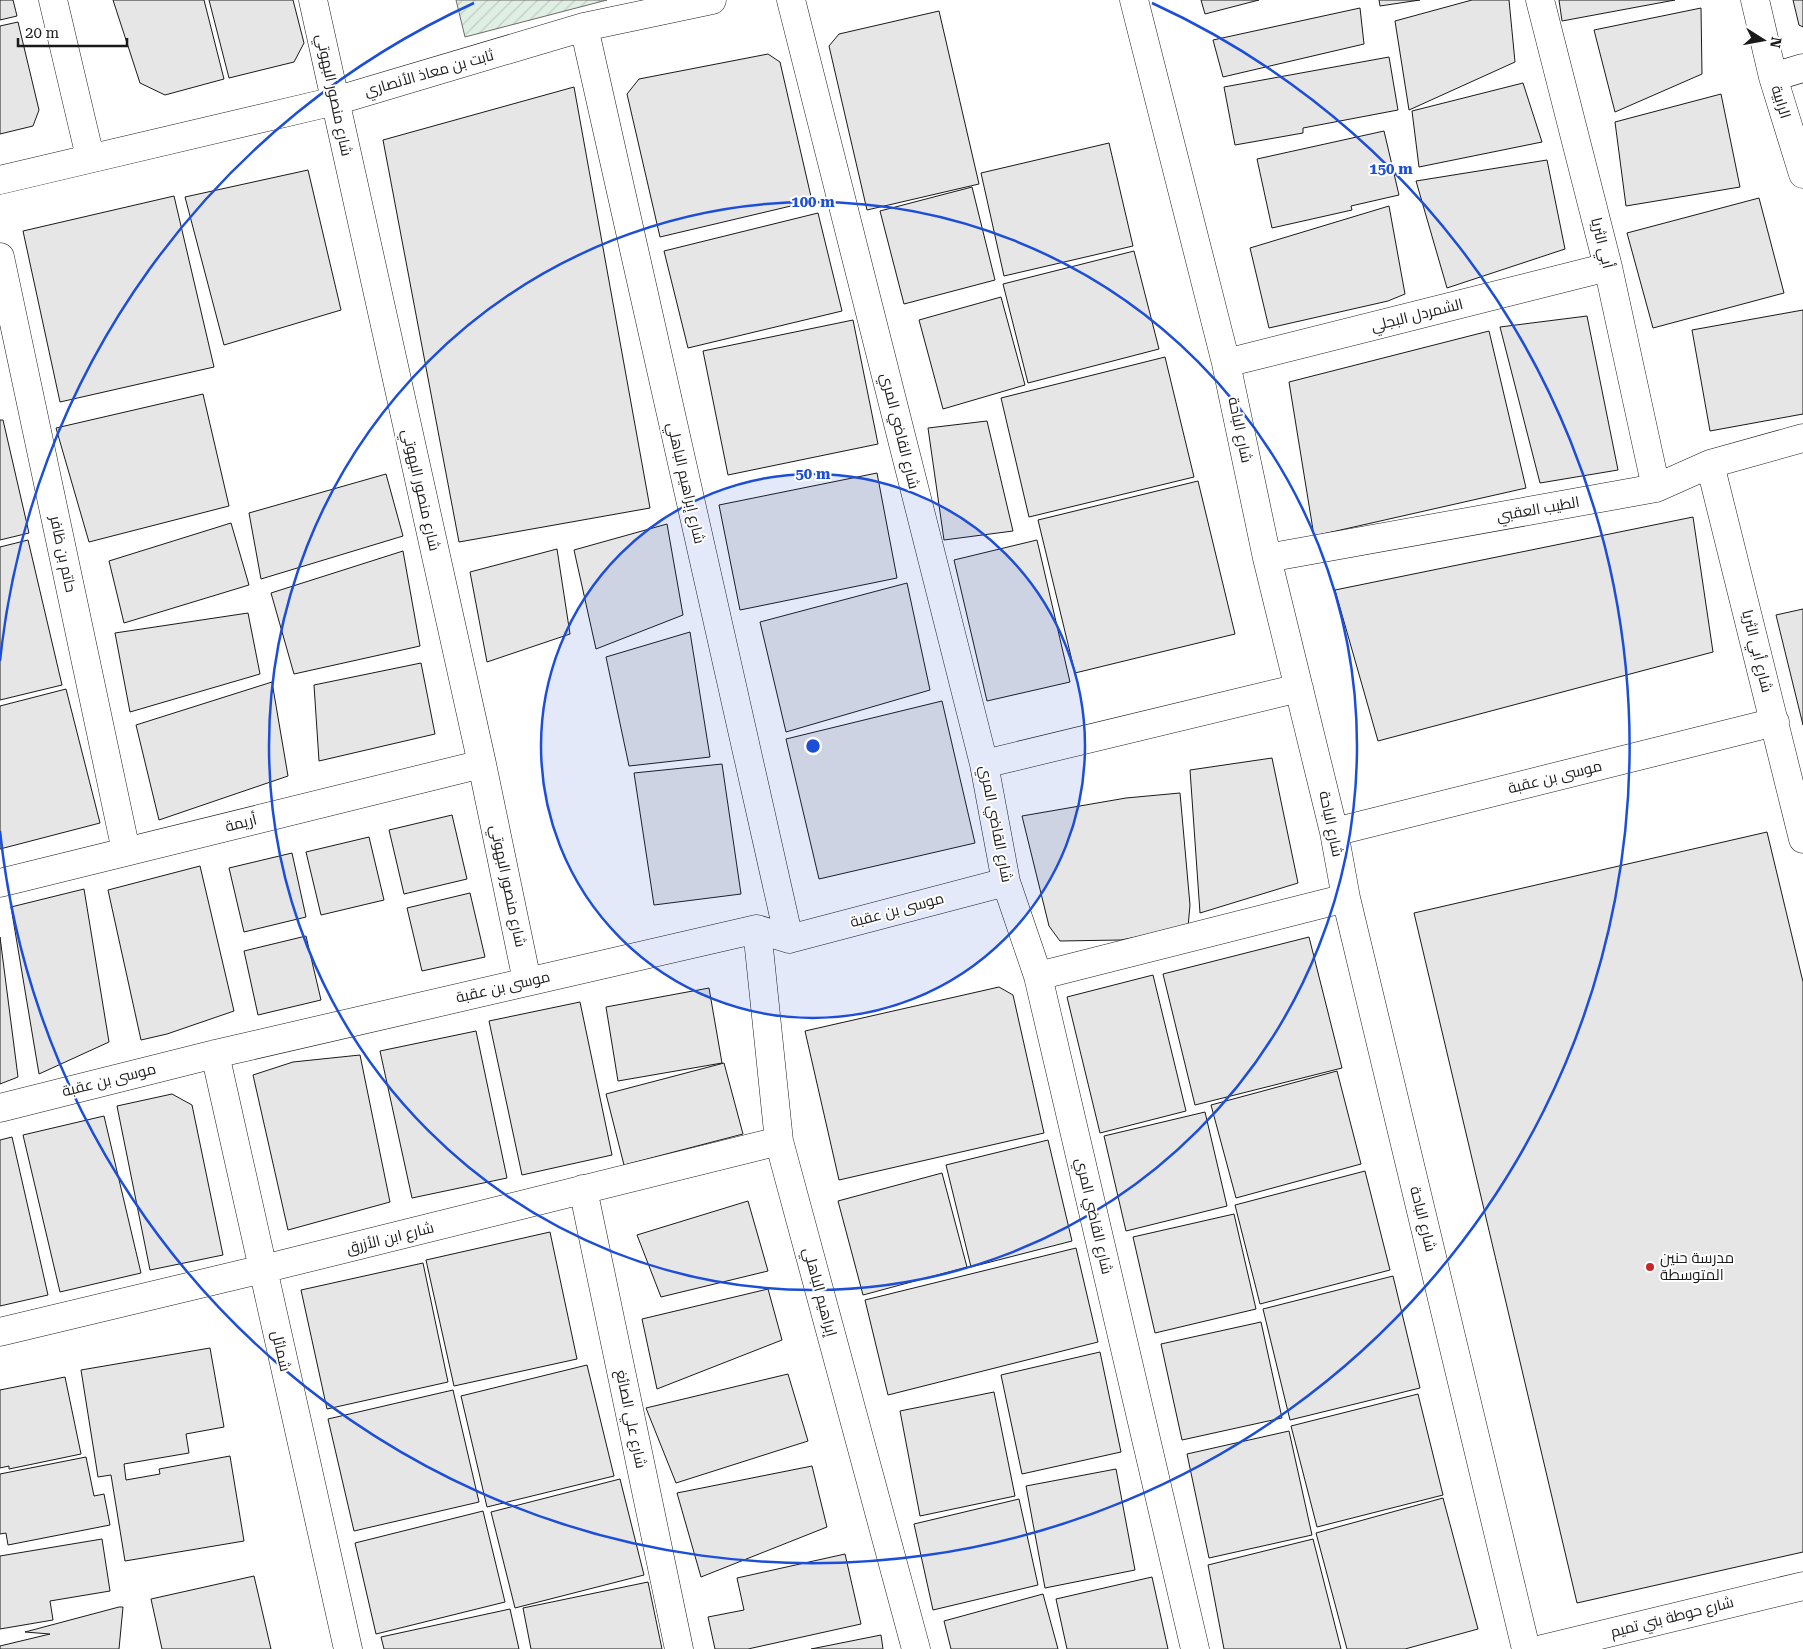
<svg xmlns="http://www.w3.org/2000/svg" width="1803" height="1649" font-family="'Roboto Serif',Cairo,serif">
<style>
.garden{fill:url(#garden-furrows);stroke:#6a6a6a}
.building{fill:#e6e6e6;stroke:#1a1a1a}
.lines{fill:none;stroke-linecap:round;stroke-linejoin:round}
.minor-casing{stroke:#1a1a1a;stroke-width:29}
.minor{stroke:#fff;stroke-width:28}
.ring{fill:none;stroke:#1d4ed8;stroke-width:2.5}
.poi-dot{fill:#c62828;stroke:#fff;stroke-width:2}
.labels{text-anchor:middle;dominant-baseline:central;stroke-width:4;stroke-linejoin:round;paint-order:stroke}
.street-label{font-size:15px;fill:#1a1a1a;stroke:#fff}
.poi-label{font-size:15px;fill:#1a1a1a;stroke:#fff;text-anchor:start}
.centre{fill:#1d4ed8;stroke:#fff;stroke-width:2.5}
.ring-label{font-size:15px;text-anchor:middle;font-weight:bold;fill:#1d4ed8;stroke:#fff;stroke-width:4;stroke-linejoin:round;paint-order:stroke}
</style>
<defs>
<pattern id="garden-furrows" width="10" height="10" patternUnits="userSpaceOnUse" patternTransform="scale(1.25)"><rect width="10" height="10" fill="#e0efe3"/><path d="M-1 1l2-2M0 10L10 0M9 11l2-2" fill="none" stroke="#c0ccc2"/></pattern>
</defs>
<rect width="100%" height="100%" fill="#fff"/>
<path class="garden" d="M456 0H607L465 37Z"/>
<path class="building" d="M0 0H13L17 16 0 20Z
M113 0H204L224 79 165 95 140 83Z
M209 0H293L304 43 294 62 229 78Z
M1201 0H1259L1205 14Z
M1379 0H1420L1380 6Z
M1472 0H1509L1515 62 1409 110 1395 21Z
M1559 0H1675L1562 21Z
M1793 0H1803V27L1799 25Z
M1360 8 1364 44 1223 77 1213 40Z
M1701 8 1702 74 1615 112 1594 30Z
M939 11 979 184 867 210 829 46 839 34Z
M18 22 39 110 33 126 0 134V26Z
M768 54 780 62 812 201 660 237 627 94 639 79Z
M1389 57 1398 110 1303 128V133L1235 145 1224 87Z
M1523 83 1542 142 1419 167 1412 111Z
M574 87 650 508 459 542 383 140Z
M1721 94 1740 187 1626 206 1615 122Z
M1384 131 1399 195 1351 206 1352 210 1272 228 1257 159Z
M1109 143 1133 246 1004 276 981 173Z
M1547 160 1565 249 1447 288 1416 181Z
M308 170 341 310 224 345 185 197Z
M972 187 995 280 904 304 880 211Z
M174 196 214 367 60 402 23 231Z
M1759 198 1784 293 1653 328 1627 233Z
M1389 206 1405 294 1388 301 1269 328 1250 248Z
M818 213 842 311 688 348 664 251Z
M1134 251 1159 349 1028 383 1003 284Z
M1001 297 1025 385 943 409 919 320Z
M1803 310V414L1710 431 1692 330Z
M1587 316 1618 470 1540 483 1500 327Z
M853 320 878 444 728 475 703 351Z
M1489 331 1526 488 1314 536 1289 382Z
M1165 357 1194 477 1029 517 1001 398Z
M203 394 229 506 89 542 56 428Z
M0 420H3L29 533 0 540Z
M987 421 1013 531 944 540 928 428Z
M877 473 897 578 740 610 719 505Z
M386 474 403 536 261 579 249 513Z
M1198 481 1235 634 1075 673 1038 520Z
M1693 517 1713 652 1378 741 1335 590Z
M231 523 249 585 124 623 109 561Z
M667 524 683 615 596 649 574 550Z
M28 540 62 685 0 700V547Z
M1037 540 1070 682 987 701 954 560Z
M557 549 570 634 487 662 470 572Z
M403 551 420 646 294 674 271 593Z
M907 583 930 690 786 732 760 622Z
M1803 609V725L1776 615Z
M248 613 260 674 130 712 115 633Z
M690 632 710 757 629 766 606 657Z
M421 663 435 734 319 761 314 685Z
M272 682 288 776 159 820 136 725Z
M66 689 100 823 0 849V706Z
M942 701 975 843 819 879 786 739Z
M1272 758 1298 883 1200 913 1190 770Z
M722 764 741 894 654 905 634 773Z
M1180 793 1190 905 1188 927 1121 940 1060 941 1049 926 1022 816 1126 798Z
M452 815 467 879 404 894 389 830Z
M1767 832 1803 982V1552L1577 1603 1414 913Z
M369 837 384 900 321 915 306 852Z
M292 853 306 917 244 932 229 868Z
M200 866 234 1011 167 1034 141 1040 108 890Z
M84 889 109 1042 39 1074 11 907Z
M470 893 485 957 422 971 407 908Z
M306 936 321 1000 258 1015 244 951Z
M0 937 18 1077 0 1084Z
M1309 937 1342 1068 1195 1105 1163 974Z
M1153 975 1186 1111 1100 1133 1067 997Z
M999 987 1013 995 1044 1133 839 1180 805 1031Z
M709 988 722 1063 618 1081 606 1007Z
M580 1002 612 1155 522 1175 489 1021Z
M476 1031 507 1178 412 1198 380 1051Z
M360 1055 390 1202 288 1230 253 1075 293 1062Z
M724 1063 743 1134 624 1165 606 1094Z
M1337 1071 1361 1164 1236 1198 1211 1105Z
M172 1094 192 1105 223 1255 150 1270 117 1106Z
M1205 1112 1227 1206 1126 1231 1104 1136Z
M104 1116 141 1273 60 1292 23 1135Z
M12 1137 48 1295 0 1306V1140Z
M1048 1140 1072 1241 971 1267 946 1165Z
M1365 1171 1390 1270 1260 1304 1235 1205Z
M942 1173 967 1267 863 1295 838 1201Z
M748 1201 768 1271 661 1297 637 1235Z
M1234 1214 1256 1309 1155 1333 1133 1237Z
M550 1232 577 1359 454 1386 426 1260Z
M1076 1248 1098 1342 888 1395 865 1300Z
M423 1263 448 1382 327 1409 301 1290Z
M1393 1276 1420 1388 1290 1420 1263 1309Z
M768 1289 782 1340 657 1389 642 1319Z
M1261 1322 1282 1418 1182 1440 1161 1344Z
M210 1348 224 1427 186 1434 189 1453 124 1464 126 1480 160 1474 159 1469 230 1456 244 1541 125 1561 111 1475 98 1477 81 1370Z
M1100 1352 1121 1452 1022 1474 1001 1375Z
M587 1365 614 1476 487 1507 461 1396Z
M788 1374 808 1441 676 1483 646 1408Z
M65 1377 81 1454 9 1469V1466L0 1468V1390Z
M453 1390 479 1502 354 1531 328 1419Z
M994 1392 1015 1496 920 1516 900 1411Z
M1418 1394 1443 1495 1317 1527 1291 1426Z
M1289 1431 1312 1535 1209 1558 1187 1454Z
M86 1457 94 1496 104 1494 110 1525 8 1545 6 1533 0 1534V1474Z
M812 1466 827 1527 701 1577 677 1493Z
M1116 1469 1135 1570 1045 1588 1026 1486Z
M620 1479 644 1575 515 1608 491 1512Z
M1443 1498 1478 1629 1405 1649H1347L1316 1533Z
M1019 1499 1038 1585 933 1610 914 1524Z
M483 1511 505 1602 376 1634 355 1543Z
M102 1539 110 1591 50 1601 53 1620 0 1629V1556Z
M1313 1539 1341 1649H1224L1208 1565Z
M845 1554 861 1624 748 1649H715L708 1617 744 1610 737 1578Z
M254 1576 271 1649H162L151 1599Z
M1152 1577 1168 1649H1067L1056 1599Z
M648 1582 662 1649H531L523 1608Z
M1043 1594 1058 1649H951L944 1621Z
M119 1607H123L119 1649H0V1646L50 1634 25 1632Z
M510 1609 519 1649H384L381 1637Z
M881 1635 883 1649H811Z"/>
<g class="lines">
<defs>
<path id="minor" d="M53 0 90 157
M313 0 482 764 527 981
M791 0 984 764 1006 882 1038 976 1195 1649
M1134 0 1226 363 1267 558 1334 832 1346 898 1526 1649
M1540 0 1608 267 1656 488
M1755 0 1773 77 1803 174
M584 27 789 939
M1773 77 1803 68
M0 180 335 101 584 27 712 0
M0 257 126 851
M1226 363 1608 267
M1710 464 1803 839
M1267 558 1656 488 1710 464 1803 438
M984 764 1299 688
M1334 832 1775 722
M0 883 482 764
M757 929 779 1141 916 1649
M1038 976 1346 898
M215 1054 348 1649
M0 1108 215 1054 757 929 789 939 1006 882
M583 1189 679 1649
M0 1332 263 1269 779 1141
M1542 1649 1803 1586"/>
</defs>
<use href="#minor" class="minor-casing"/>
<use href="#minor" class="minor"/>
</g>
<circle cx="813" cy="746" r="272" fill="#1d4ed8" fill-opacity=".12"/>
<g class="ring">
<circle cx="813" cy="746" r="272"/>
<circle cx="813" cy="746" r="544"/>
<path d="M0 661A817 817 0 0 1 474 3M1152 3A817 817 0 1 1 0 831"/>
</g>
<circle class="poi-dot" cx="1650" cy="1267" r="5"/>
<g class="labels">
<g class="street-label">
<text transform="translate(429 73) rotate(-16)">ثابت بن معاذ الأنصاري</text>
<text transform="translate(334 95) rotate(78)">شارع منصور البهوتي</text>
<text transform="translate(1781 102) rotate(73)">الرابية</text>
<text transform="translate(1602 243) rotate(76)">أبي الثريا</text>
<text transform="translate(1417 315) rotate(-14)">الشمردل البجلي</text>
<text transform="translate(1240 430) rotate(78)">شارع الباحة</text>
<text transform="translate(900 431) rotate(76)">شارع القاضي المري</text>
<text transform="translate(686 483) rotate(77)">شارع إبراهيم الباهلي</text>
<text transform="translate(421 490) rotate(77)">شارع منصور البهوتي</text>
<text transform="translate(1538 509) rotate(-10)">الطيب العقبي</text>
<text transform="translate(63 554) rotate(78)">حاتم بن ظافر</text>
<text transform="translate(1757 651) rotate(76)">شارع أبي الثريا</text>
<text transform="translate(1555 777) rotate(-14)">موسى بن عقبة</text>
<text transform="translate(241 823) rotate(-14)">أريمة</text>
<text transform="translate(996 824) rotate(79)">شارع القاضي المري</text>
<text transform="translate(1331 824) rotate(78)">شارع الباحة</text>
<text transform="translate(508 886) rotate(78)">شارع منصور البهوتي</text>
<text transform="translate(897 910) rotate(-15)">موسى بن عقبة</text>
<text transform="translate(503 987) rotate(-13)">موسى بن عقبة</text>
<text transform="translate(109 1080) rotate(-14)">موسى بن عقبة</text>
<text transform="translate(1094 1216) rotate(77)">شارع القاضي المري</text>
<text transform="translate(1423 1219) rotate(76)">شارع الباحة</text>
<text transform="translate(390 1238) rotate(-14)">شارع ابن الأزرق</text>
<text transform="translate(820 1292) rotate(75)">إبراهيم الباهلي</text>
<text transform="translate(281 1351) rotate(77)">شمائل</text>
<text transform="translate(631 1419) rotate(78)">شارع علي الصائغ</text>
<text transform="translate(1672 1617) rotate(-14)">شارع حوطة بني تميم</text>
</g>
<g class="poi-label">
<text x="1660" y="1258">مدرسة حنين<tspan x="1660" dy="17">المتوسطة</tspan></text>
</g>
</g>
<circle cx="813" cy="746" r="8" class="centre"/>
<g class="ring-label">
<text x="1391" y="174">150 m</text>
<text x="813" y="207">100 m</text>
<text x="813" y="479">50 m</text>
</g>
<g transform="translate(1763 40) rotate(101)" stroke="#ffffff" stroke-width="4" paint-order="stroke">
<path d="M0-4L9 19L0 12L-9 19Z" fill="#1a1a1a"/>
<text y="-8" font-size="14" font-weight="bold" text-anchor="middle" fill="#1a1a1a">N</text>
</g>
<path d="M18 38v8h109v-8" fill="none" stroke="#1a1a1a" stroke-width="2.5"/>
<text x="25" y="38" font-size="15" fill="#1a1a1a" stroke="#ffffff" stroke-width="4" paint-order="stroke">20 m</text>
</svg>
